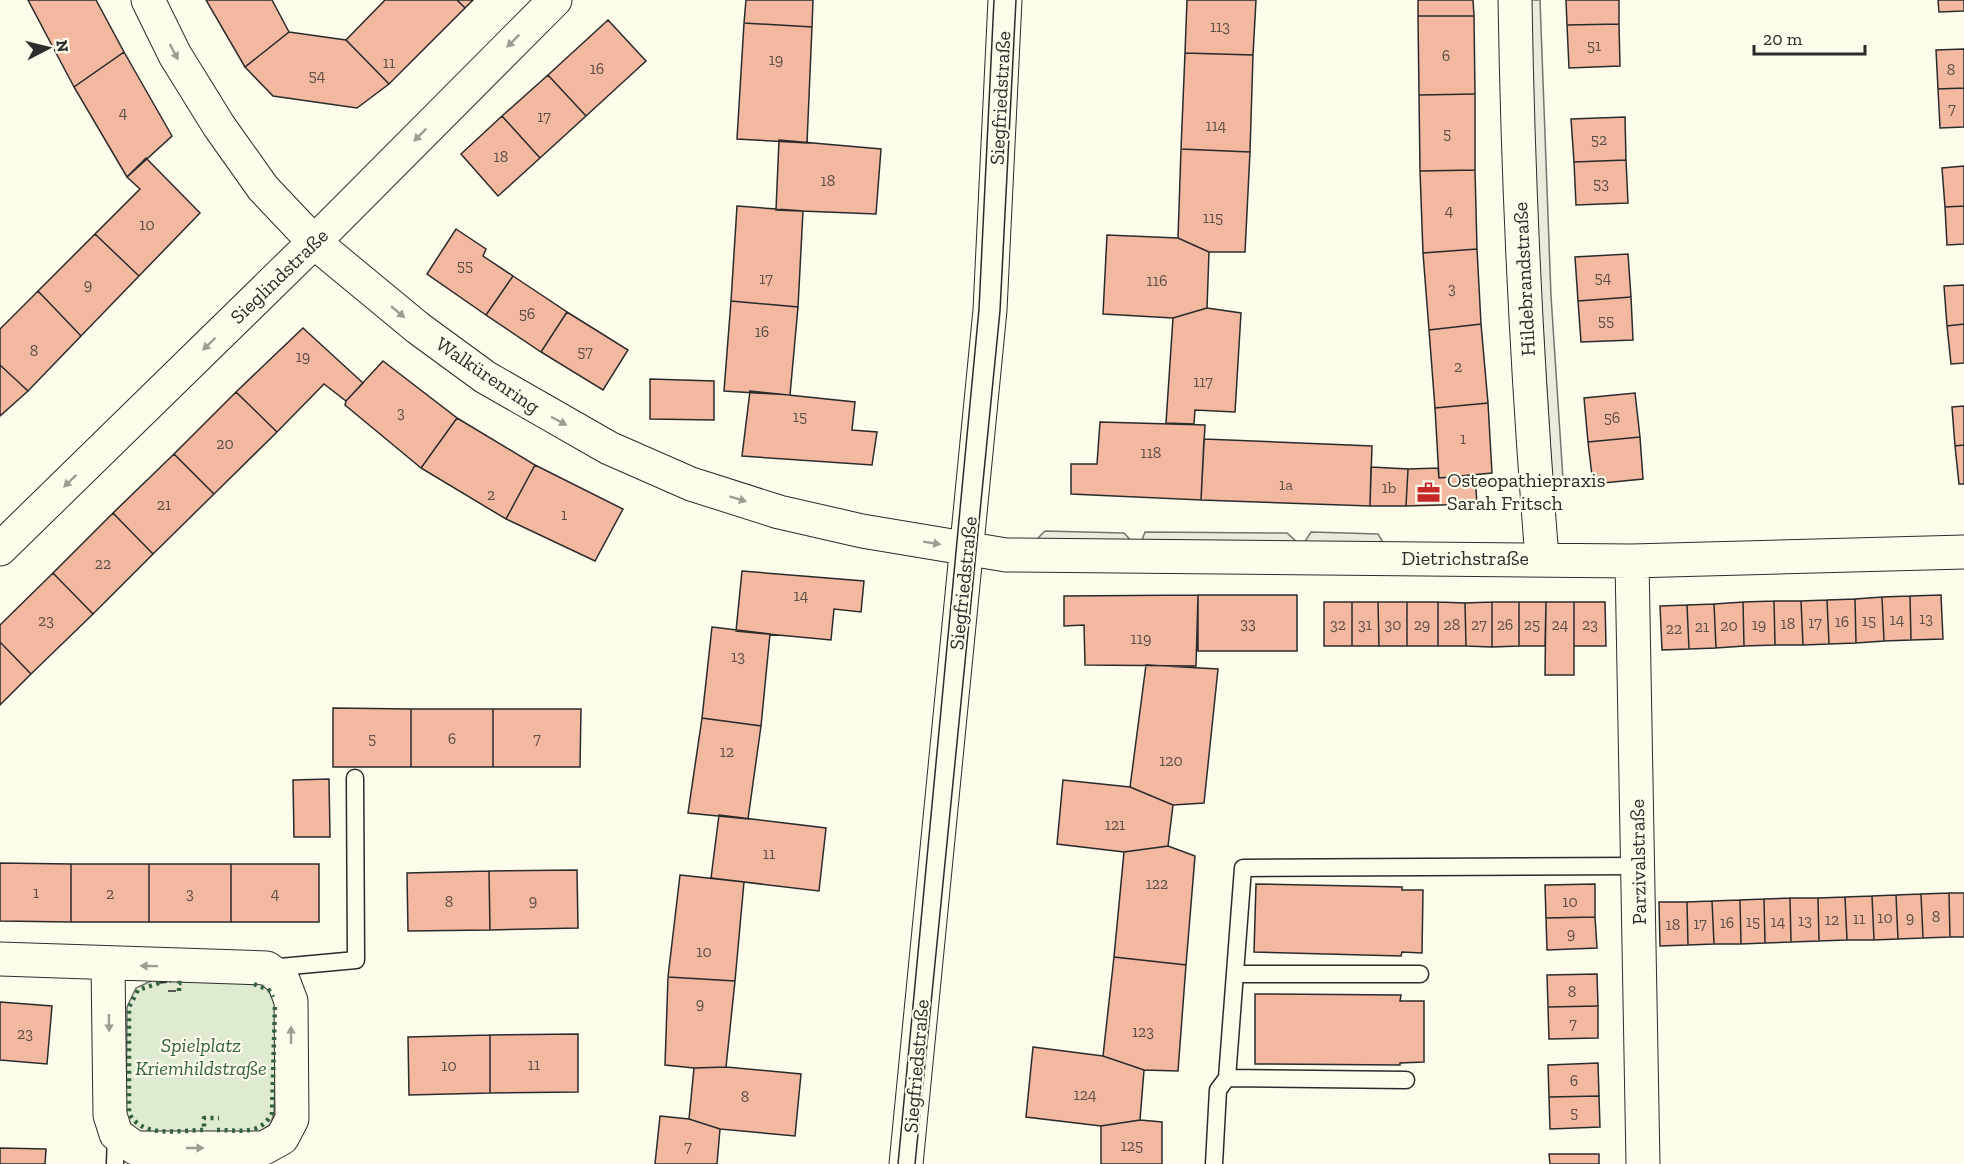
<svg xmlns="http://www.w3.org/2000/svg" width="1964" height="1164" font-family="'Zilla Slab',serif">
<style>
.green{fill:#deebd1;stroke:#74746e;stroke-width:1.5}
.parking{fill:#eceadb;stroke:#74746e;stroke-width:1.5}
.building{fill:#f2b8a0;stroke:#2b2b2b;stroke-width:1.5}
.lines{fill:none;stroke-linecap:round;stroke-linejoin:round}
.lane-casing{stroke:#2b2b2b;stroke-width:19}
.street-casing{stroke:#2b2b2b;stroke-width:35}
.secondary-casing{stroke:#2b2b2b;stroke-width:35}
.lane{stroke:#fdfbea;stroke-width:16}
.street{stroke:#fdfbea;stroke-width:33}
.secondary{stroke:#fdfbea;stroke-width:33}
.tram{stroke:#2b2b2b;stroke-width:1.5}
.hedge{stroke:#34623c;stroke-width:4.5;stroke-dasharray:3 4.5;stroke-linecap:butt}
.fence{stroke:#2b2b2b;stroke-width:1.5;stroke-dasharray:8 3;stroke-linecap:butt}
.oneway{fill:#9e9d94}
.labels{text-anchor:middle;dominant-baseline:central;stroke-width:4.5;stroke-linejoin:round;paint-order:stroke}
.number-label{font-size:16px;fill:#5d4e48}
.street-label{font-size:20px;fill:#2b2b2b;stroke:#fdfbea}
.poi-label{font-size:20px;fill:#2b2b2b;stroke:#fdfbea;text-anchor:start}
.park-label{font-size:20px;font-style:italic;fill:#34623c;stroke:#fdfbea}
</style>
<rect width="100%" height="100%" fill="#fdfbea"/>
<path class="green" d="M153 980 260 981 271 988 278 999 274 1114 270 1125 257 1133 143 1134 132 1127 126 1115 127 1007 136 988Z"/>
<path class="parking" d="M1528 0H1540L1551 296 1563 479 1553 492 1540 281Z
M1045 531 1124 533 1134 544 1035 541Z
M1145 532 1287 533 1298 543H1141Z
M1311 532 1378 534 1384 544 1304 543Z"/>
<path class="building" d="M28 0H96L124 52 74 87Z
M206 0H272L289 32 245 67Z
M385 0H457L465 8 389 84 346 40Z
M457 0H473L465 8Z
M746 0H813L812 27 744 23Z
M1187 0H1256L1253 55 1185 53Z
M1418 0H1473L1474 16H1418Z
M1566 0H1619V24L1567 25Z
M1938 0H1964V11L1939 12Z
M1418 16H1474L1475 94 1419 95Z
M608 20 646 61 586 116 548 75Z
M744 23 812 27 807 143 737 139Z
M1619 24 1620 66 1569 68 1567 25Z
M289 32 346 40 389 84 357 108 273 96 245 67Z
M1964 49V88L1938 89 1936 50Z
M124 52 172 136 127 177 74 87Z
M1185 53 1253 55 1250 152 1181 149Z
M548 75 586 116 540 158 502 116Z
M1964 88V127L1940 128 1938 89Z
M1475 94V170L1420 171 1419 95Z
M502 116 540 158 498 196 461 154Z
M1625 117 1626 160 1574 162 1571 119Z
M779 140 881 149 876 214 776 210Z
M1181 149 1250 152 1245 252H1209L1178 238Z
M146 158 200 213 139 276 95 234 140 189 127 177Z
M1626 160 1628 203 1576 205 1574 162Z
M1964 166V206L1945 207 1942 168Z
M1475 170 1477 249 1423 253 1420 171Z
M737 206 803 211 798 307 731 301Z
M1964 206V244L1947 245 1945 207Z
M456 229 486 249 483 256 513 276 486 315 427 274Z
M95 234 139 276 81 336 38 291Z
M1107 235 1178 238 1209 252 1207 308 1173 318 1103 314Z
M1477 249 1481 324 1429 330 1423 253Z
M1628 254 1631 297 1578 301 1575 257Z
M513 276 567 312 541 352 486 315Z
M1964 285V324L1947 326 1944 286Z
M38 291 81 336 28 391 0 365V329Z
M1631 297 1633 340 1581 342 1578 301Z
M731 301 798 307 790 395 724 391Z
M1207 308 1241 313 1235 412 1195 410 1194 424 1166 423 1173 318Z
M567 312 628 350 603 390 541 352Z
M1481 324 1488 403 1435 408 1429 330Z
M1964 324V363L1951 364 1947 326Z
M303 328 363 383 346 401 324 384 277 432 236 392Z
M383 361 457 418 421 468 345 405 346 401Z
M0 365 28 391 0 416Z
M650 379 714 381V420L650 419Z
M750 391 855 402 852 430 877 432 872 465 742 456Z
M236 392 277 432 214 494 174 454Z
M1635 393 1640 437 1588 442 1584 398Z
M1488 403 1492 473 1439 478 1435 408Z
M1964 406V445L1955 446 1952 407Z
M457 418 535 465 506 519 421 468Z
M1100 422 1205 425 1201 500 1071 494V464H1097Z
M1640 437 1643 479 1593 484 1588 442Z
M1204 439 1372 446 1370 506 1201 500Z
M1964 445V484H1959L1955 446Z
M174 454 214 494 153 554 113 513Z
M535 465 623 509 595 561 506 519Z
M1371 467 1408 469 1406 506H1370Z
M1438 468 1439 478 1475 475 1477 504 1406 506 1408 469Z
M113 513 153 554 93 614 53 573Z
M742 571 864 581 861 612 834 609 831 640 736 631Z
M53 573 93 614 31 674 0 642V625Z
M1198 595H1297V651H1198Z
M1198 595 1196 666 1085 665 1084 625 1064 626V596Z
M1941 595 1943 639 1911 640 1910 596Z
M1910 596 1911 640 1884 641 1882 597Z
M1882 597 1884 641 1856 643 1855 599Z
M1855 599 1856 643 1829 644 1827 600Z
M1827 600 1829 644 1803 645 1801 601Z
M1774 601 1775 645 1744 646 1743 602Z
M1774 601H1801L1803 645H1775Z
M1324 602H1352V646H1324Z
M1352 602H1378L1379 646H1352Z
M1378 602H1407V646H1379Z
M1407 602H1438V646H1407Z
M1438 602 1465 603 1466 646H1438Z
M1492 602V647L1466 646 1465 603Z
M1492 602H1519V646L1492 647Z
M1519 602H1546L1545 646H1519Z
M1546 602H1574V675H1545Z
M1574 602H1605L1606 646H1574Z
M1743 602 1744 646 1716 648 1714 604Z
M1714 604 1716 648 1689 649 1687 605Z
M1687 605 1689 649 1662 650 1660 606Z
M712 627 770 634 761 726 702 718Z
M0 642 31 674 0 705Z
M1146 665 1218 669 1204 803 1173 805 1130 787Z
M333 708 411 709V767H333Z
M411 709H493V767H411Z
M493 709H581L580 767H493Z
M702 718 761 726 748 819 688 813Z
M329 779 330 837H294L293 780Z
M1063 780 1130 787 1173 805 1168 846 1124 852 1057 844Z
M719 815 826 828 819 891 711 878Z
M1168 846 1195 856 1186 965 1114 957 1124 852Z
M0 863 71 864V922L0 921Z
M71 864H149V922H71Z
M149 864H231V922H149Z
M231 864H319V922H231Z
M577 870 578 928 490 930 489 871Z
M489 871 490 930 408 931 407 873Z
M680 875 744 882 735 981 668 977Z
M1256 884 1402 887V890H1423L1422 953 1402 952 1401 956 1254 952Z
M1595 884V917L1546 918 1545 885Z
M1949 893H1964V937H1950Z
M1949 893 1950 937 1923 938 1921 894Z
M1921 894 1923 938 1898 939 1896 895Z
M1896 895 1898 939 1874 940 1872 896Z
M1872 896 1874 940H1847L1845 897Z
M1845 897 1847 940 1819 941 1818 898Z
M1790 898 1791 942 1765 943 1764 899Z
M1790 898H1818L1819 941 1791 942Z
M1764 899 1765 943 1741 944 1740 900Z
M1740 900 1741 944H1714L1712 901Z
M1712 901 1714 944 1688 945 1687 902Z
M1659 902H1687L1688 945 1660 946Z
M1595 917 1597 948 1547 950 1546 918Z
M1114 957 1186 965 1178 1071 1144 1070 1103 1056Z
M1597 974 1598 1006 1548 1007 1547 975Z
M668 977 735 981 726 1067 694 1068 665 1065Z
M1255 994 1401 995 1400 1001H1424V1062L1400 1063V1065L1255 1064Z
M0 1002 52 1006 47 1064 0 1060Z
M1598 1006V1038L1549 1039 1548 1007Z
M578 1034V1092L490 1093V1035Z
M490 1035V1093L409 1095 408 1037Z
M1033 1047 1103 1056 1144 1070 1140 1120 1101 1126 1026 1117Z
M1598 1063 1599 1096 1549 1097 1548 1065Z
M726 1067 801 1074 795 1136 720 1129 689 1119 694 1068Z
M1599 1096 1600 1127 1550 1129 1549 1097Z
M660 1116 689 1119 720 1129 717 1164H655Z
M1140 1120 1162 1122V1164H1101V1126Z
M0 1148 46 1149 45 1164H0Z
M1549 1154H1599V1164H1550Z"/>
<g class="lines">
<defs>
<path id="lane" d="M269 968 356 960 355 778
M1235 974H1420
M1227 1078 1406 1080
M115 1164 116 1134
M1214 1164 1218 1090 1227 1078 1243 868 1638 866"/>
<path id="street" d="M148 0 175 55 219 126 263 188 314 242 418 328 485 377 609 448 691 484 779 512 862 531 1006 555 1632 561 1964 552
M1515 0C1518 186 1527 372 1542 558
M0 549 314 242 555 0
M1632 561 1643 1164
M0 959 267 968 283 980 291 1001 292 1119 282 1138 264 1148H135L116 1134 110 1115 108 965"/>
<path id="secondary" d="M906 1164 990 310 1005 0"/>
</defs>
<use href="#lane" class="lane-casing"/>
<use href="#street" class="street-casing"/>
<use href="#secondary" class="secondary-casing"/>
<use href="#lane" class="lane"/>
<use href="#street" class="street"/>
<use href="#secondary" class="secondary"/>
<path class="tram" d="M898 1164 979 309 994 0
M915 1164 1000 311 1016 0"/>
<path class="hedge" d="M159 983 138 990 129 1007V1113C142 1139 179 1130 204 1130V1118H219
M254 984 269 990 273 997
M179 991V983H183
M217 1130C239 1130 261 1136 272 1113L275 1005"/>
<path class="fence" d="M159 983 171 982
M168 991H179"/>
</g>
<defs><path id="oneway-solid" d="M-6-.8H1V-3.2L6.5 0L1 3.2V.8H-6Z" transform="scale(1.5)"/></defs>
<g class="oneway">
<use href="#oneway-solid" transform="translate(513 41) rotate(135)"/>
<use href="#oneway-solid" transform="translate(174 52) rotate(62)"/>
<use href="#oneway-solid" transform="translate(420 135) rotate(135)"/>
<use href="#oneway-solid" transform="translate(398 312) rotate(40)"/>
<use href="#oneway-solid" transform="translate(209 344) rotate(136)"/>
<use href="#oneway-solid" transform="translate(559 421) rotate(28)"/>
<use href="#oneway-solid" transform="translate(70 481) rotate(136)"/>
<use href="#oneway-solid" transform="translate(738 499) rotate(17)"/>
<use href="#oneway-solid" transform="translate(932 543) rotate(9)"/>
<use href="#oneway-solid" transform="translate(149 966) rotate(-179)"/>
<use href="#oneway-solid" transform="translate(109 1023) rotate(89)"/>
<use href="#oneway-solid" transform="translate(291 1035) rotate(-90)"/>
<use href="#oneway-solid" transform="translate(195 1148)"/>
</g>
<defs>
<symbol id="office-bare" viewBox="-9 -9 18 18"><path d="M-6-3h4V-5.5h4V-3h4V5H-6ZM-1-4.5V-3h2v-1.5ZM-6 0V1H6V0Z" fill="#c62828" stroke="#fdfbea" stroke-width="2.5" paint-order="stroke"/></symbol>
</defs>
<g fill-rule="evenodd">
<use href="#office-bare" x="1412" y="476" width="33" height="33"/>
</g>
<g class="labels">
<g class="number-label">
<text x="1220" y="26">113</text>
<text x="1594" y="45">51</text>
<text x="1446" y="55">6</text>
<text x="776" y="59">19</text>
<text x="389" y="62">11</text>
<text x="597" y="68">16</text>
<text x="1951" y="69">8</text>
<text x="317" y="75">54</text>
<text x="1952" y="108">7</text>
<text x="123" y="112">4</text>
<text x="544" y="116">17</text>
<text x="1216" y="125">114</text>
<text x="1447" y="133">5</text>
<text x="1599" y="139">52</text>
<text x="501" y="156">18</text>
<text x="828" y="180">18</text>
<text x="1601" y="183">53</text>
<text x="1449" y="210">4</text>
<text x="1213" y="217">115</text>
<text x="147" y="224">10</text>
<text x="465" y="265">55</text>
<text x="1603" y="277">54</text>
<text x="766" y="278">17</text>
<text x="1157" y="280">116</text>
<text x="88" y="284">9</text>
<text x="1452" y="288">3</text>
<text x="527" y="313">56</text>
<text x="1606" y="320">55</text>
<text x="762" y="331">16</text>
<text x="34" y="350">8</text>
<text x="585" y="351">57</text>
<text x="303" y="356">19</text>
<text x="1458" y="366">2</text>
<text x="1203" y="381">117</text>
<text x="401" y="412">3</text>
<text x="800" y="416">15</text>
<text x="1612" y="417">56</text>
<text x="1463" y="438">1</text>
<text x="225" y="443">20</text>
<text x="1151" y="452">118</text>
<text x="1286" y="484">1a</text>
<text x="1389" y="487">1b</text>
<text x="491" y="494">2</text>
<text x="164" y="504">21</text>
<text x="564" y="514">1</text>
<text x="103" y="563">22</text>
<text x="801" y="595">14</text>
<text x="1926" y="618">13</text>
<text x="1897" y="619">14</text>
<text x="46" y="620">23</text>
<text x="1869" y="620">15</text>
<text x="1842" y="621">16</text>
<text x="1815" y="622">17</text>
<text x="1248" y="623">33</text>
<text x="1788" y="623">18</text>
<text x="1338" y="624">32</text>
<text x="1365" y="624">31</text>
<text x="1393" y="624">30</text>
<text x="1422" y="624">29</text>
<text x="1452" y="624">28</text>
<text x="1479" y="624">27</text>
<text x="1505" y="624">26</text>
<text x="1532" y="624">25</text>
<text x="1560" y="624">24</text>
<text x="1590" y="624">23</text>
<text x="1759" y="624">19</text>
<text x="1729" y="625">20</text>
<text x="1702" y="626">21</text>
<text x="1674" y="628">22</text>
<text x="1141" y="638">119</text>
<text x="738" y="656">13</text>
<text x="372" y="738">5</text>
<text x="452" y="738">6</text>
<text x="537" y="738">7</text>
<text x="727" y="751">12</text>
<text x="1171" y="760">120</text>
<text x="1115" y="824">121</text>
<text x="769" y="853">11</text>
<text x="1157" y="883">122</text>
<text x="36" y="892">1</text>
<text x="110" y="893">2</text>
<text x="190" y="893">3</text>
<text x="275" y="893">4</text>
<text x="533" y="900">9</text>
<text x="449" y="901">8</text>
<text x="1570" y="901">10</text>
<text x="1936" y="916">8</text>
<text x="1885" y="917">10</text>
<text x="1910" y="917">9</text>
<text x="1859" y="918">11</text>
<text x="1832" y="919">12</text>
<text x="1805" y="920">13</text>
<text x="1753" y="921">15</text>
<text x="1778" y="921">14</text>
<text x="1727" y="922">16</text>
<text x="1700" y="923">17</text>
<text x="1673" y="924">18</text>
<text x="1571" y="933">9</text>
<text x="704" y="951">10</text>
<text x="1572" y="991">8</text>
<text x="700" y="1003">9</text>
<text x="1573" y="1023">7</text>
<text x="1143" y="1031">123</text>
<text x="25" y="1033">23</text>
<text x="534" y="1064">11</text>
<text x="449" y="1065">10</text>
<text x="1574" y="1080">6</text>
<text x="1085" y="1094">124</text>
<text x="745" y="1096">8</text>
<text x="1574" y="1112">5</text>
<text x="1132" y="1145">125</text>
<text x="688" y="1146">7</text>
</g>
<g class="street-label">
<text transform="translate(1000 98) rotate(-87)">Siegfriedstraße</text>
<text transform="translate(279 276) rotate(-44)">Sieglindstraße</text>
<text transform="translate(1524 279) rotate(-93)">Hildebrandstraße</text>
<text transform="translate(488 375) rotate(34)">Walkürenring</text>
<text x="1465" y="558">Dietrichstraße</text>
<text transform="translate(963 583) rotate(-84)">Siegfriedstraße</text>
<text transform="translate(1638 862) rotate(-91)">Parzivalstraße</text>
<text transform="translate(916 1066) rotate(-85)">Siegfriedstraße</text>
</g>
<g class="poi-label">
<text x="1447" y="480">Osteopathiepraxis<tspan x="1447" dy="23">Sarah Fritsch</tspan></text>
</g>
<g class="park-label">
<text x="201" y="1045">Spielplatz<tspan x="201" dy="23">Kriemhildstraße</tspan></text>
</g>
</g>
<g transform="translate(48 48) rotate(83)" stroke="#fdfbea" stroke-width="4.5" paint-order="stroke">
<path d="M0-4.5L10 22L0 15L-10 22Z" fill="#2b2b2b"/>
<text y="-9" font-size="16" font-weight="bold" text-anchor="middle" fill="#2b2b2b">N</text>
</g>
<path d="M1754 45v9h111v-9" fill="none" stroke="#2b2b2b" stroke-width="3"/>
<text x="1763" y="45" font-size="18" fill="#2b2b2b" stroke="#fdfbea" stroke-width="4.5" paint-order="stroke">20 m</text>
</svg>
